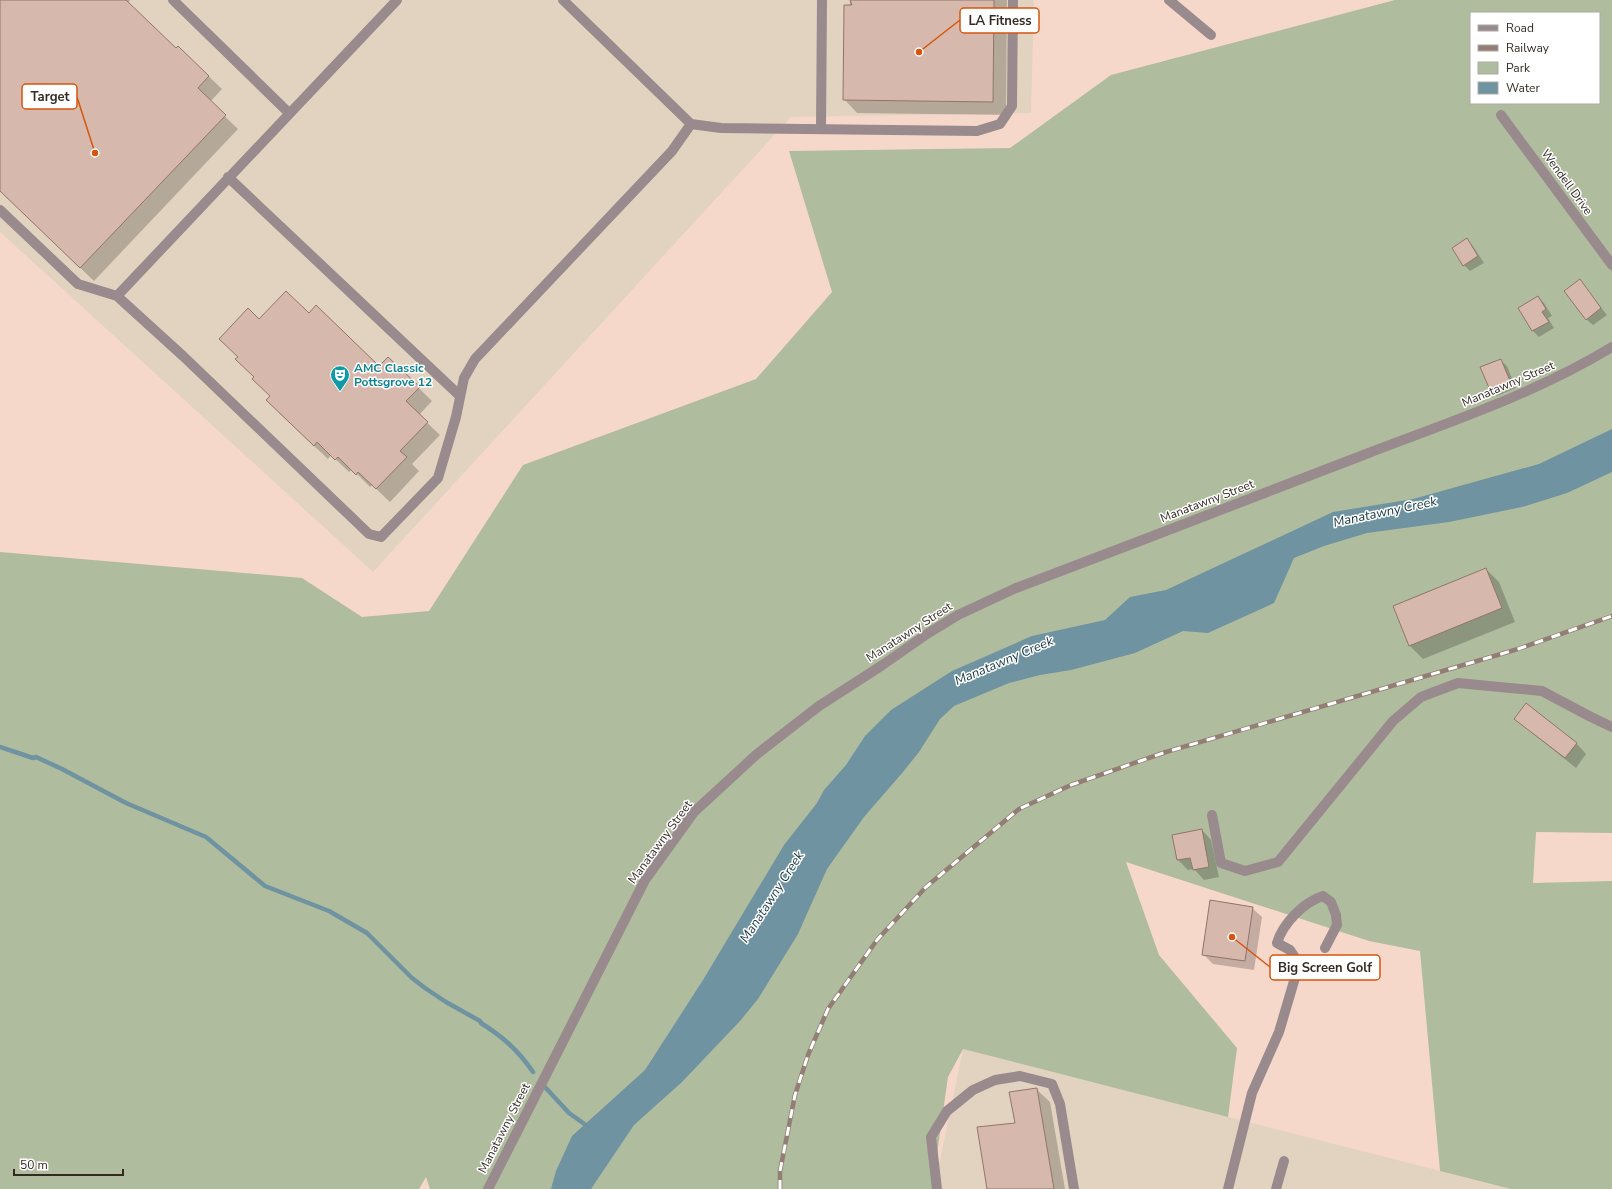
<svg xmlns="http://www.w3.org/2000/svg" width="1612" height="1189" font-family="'Nunito Sans',sans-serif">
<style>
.commercial{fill:#e2d3c0}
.green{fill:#b0bc9e;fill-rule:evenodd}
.water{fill:#6f93a0}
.shadow{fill:#0003}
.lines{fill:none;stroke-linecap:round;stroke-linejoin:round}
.stream{stroke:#6f93a0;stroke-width:4.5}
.building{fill:#d6b9ac;stroke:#91756a}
.minor{stroke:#998a8d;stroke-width:10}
.rail-casing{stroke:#927e75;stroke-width:4.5}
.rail{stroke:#fff;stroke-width:3;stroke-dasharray:9;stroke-linecap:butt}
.labels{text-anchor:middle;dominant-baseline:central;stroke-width:3;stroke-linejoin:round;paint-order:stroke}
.street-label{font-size:12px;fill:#352924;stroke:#fff}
.culture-label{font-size:12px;font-weight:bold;fill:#0d838f;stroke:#fff;text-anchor:start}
.water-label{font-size:13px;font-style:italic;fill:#123540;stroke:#fff}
.leader{fill:none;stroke:#d6540e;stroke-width:1.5}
.callout-dot{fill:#d6540e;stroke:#fff;stroke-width:1.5}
.callout{fill:#fff;stroke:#d6540e;stroke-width:1.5}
.callout-label{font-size:13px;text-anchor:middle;font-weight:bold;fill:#352924}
</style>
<rect width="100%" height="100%" fill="#f6d8cb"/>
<path class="commercial" d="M0 0H1034L1031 113 791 117 373 572 0 232Z
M963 1049 1511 1189H934Z"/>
<path class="green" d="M1395 0H1612V833L1536 832 1533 883 1612 881V1189H1511L1440 1171 1420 951 1369 941 1126 862 1159 955 1237 1048 1228 1117 963 1049 948 1077 932 1189H430L426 1177 419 1189H0V552L302 578 362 617 429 611 523 465 756 379 832 292 789 151 1010 148 1111 75ZM1471 13H1599V103H1471Z"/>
<path class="water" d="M1612 429V472L1567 493 1522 507 1449 522 1367 533 1324 546 1294 558 1274 603 1208 633 1183 631 1135 653 1071 670 1040 675 1009 683 954 706 940 719 919 752 903 772 864 817 827 869 798 934 758 999 740 1021 682 1082 634 1125 591 1189H551L556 1171 572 1136 645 1070 703 980 784 845 817 803 824 790 846 765 865 736 891 710 952 671 1032 636 1105 620 1130 597 1166 590 1333 512 1413 499 1539 464Z"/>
<path class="shadow" d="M0 0H130L128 3 176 49 178 47 222 89 210 102 238 129 94 281 0 191Z
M850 0H1007L1006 115 857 113 844 99Z
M1467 240 1473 246 1484 263 1470 271 1464 265Z
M1580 281 1607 315 1593 325 1586 319Z
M1538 297 1544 303 1552 316 1548 318 1554 328 1539 337 1533 331 1520 308Z
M309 314 379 367 388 358 432 401 419 415 440 435 412 464 419 471 390 502 372 485 370 487 352 469 349 472 331 455 328 459 280 414 271 397 255 377 260 320Z
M1500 360 1507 366 1516 388 1497 396 1491 389Z
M1486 569 1499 582 1515 622 1423 659 1410 646Z
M1527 705 1577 744 1586 754 1576 768 1526 728 1516 719Z
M1202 830 1211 840 1219 877 1204 880 1194 869 1188 870 1178 860 1173 835Z
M1252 908 1262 917 1254 970 1213 964 1203 954Z
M1036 1089 1050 1102 1065 1189H988L1017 1124Z"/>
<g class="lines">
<path class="stream" d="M0 747 33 758 36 757 62 769 126 803 206 837 265 886 329 911 367 933 412 978 425 988 446 1002 480 1021 481 1023C503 1037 518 1050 533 1072
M544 1086 569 1113 590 1128"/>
</g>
<path class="building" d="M0 0H126L176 48 178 46 209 76 198 88 226 115 80 268 0 191Z
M850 0H994L993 102 843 100 844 5H852Z
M1467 238 1478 256 1463 266 1452 248Z
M1580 279 1601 308 1586 320 1564 291Z
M286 291 309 313 316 305 379 366 388 357 420 387 406 401 428 422 400 451 407 457 376 489 358 472 356 475 338 457 335 460 317 442 314 446 266 400 270 396 252 379 254 377 235 359 238 357 219 339 248 308 259 319Z
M1538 296 1546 309 1542 312 1549 322 1532 331 1518 308Z
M1501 359 1510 381 1490 390 1480 367Z
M1486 568 1502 608 1409 646 1393 606Z
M1526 703 1577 743 1565 758 1514 719Z
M1202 829 1209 867 1193 870 1190 858 1177 860 1172 835Z
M1210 900 1253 907 1245 961 1202 955Z
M1037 1088 1054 1189H987L977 1127 1015 1123 1009 1092Z"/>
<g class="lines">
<path class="minor" d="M173 0 289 113
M397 0 117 296 183 356 369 534 381 537 438 478 456 417 464 378 475 359 672 151 691 124
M563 0 691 124 721 128 977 131 1000 124 1012 106 1013 0
M1169 0 1211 35
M1501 115 1612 265
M821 128 822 0
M228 177 460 396
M0 210 78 284 117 296
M1212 815 1221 863 1245 871 1278 862 1393 721 1421 697 1458 683 1542 691 1591 717 1612 727
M488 1189 645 880 694 812 757 754 819 706 881 666 927 634 958 615 1016 588C1133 544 1249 499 1366 454 1449 422 1535 394 1612 347
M937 1189 931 1137 947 1111 973 1090 995 1080 1020 1076 1052 1084 1060 1104 1074 1189
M1228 1189 1252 1093 1279 1032 1297 971 1294 956 1290 950 1277 943C1283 923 1304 902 1323 896L1331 902 1336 915 1337 925 1325 948
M1276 1189 1284 1161"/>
<defs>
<path id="rail" d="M780 1189V1171L795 1095 808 1055 828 1009 877 940 926 887 1019 809 1071 785 1166 752 1518 649 1612 616"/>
</defs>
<use href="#rail" class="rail-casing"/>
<use href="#rail" class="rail"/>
</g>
<defs>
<symbol id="theatre-pin" viewBox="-11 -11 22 30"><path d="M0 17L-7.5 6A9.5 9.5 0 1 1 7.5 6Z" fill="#0f9aa8" stroke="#fff"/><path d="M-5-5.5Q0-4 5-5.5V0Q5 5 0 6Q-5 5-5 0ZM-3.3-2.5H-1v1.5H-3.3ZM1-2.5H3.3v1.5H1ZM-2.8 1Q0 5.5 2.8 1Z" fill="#fff"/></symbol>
</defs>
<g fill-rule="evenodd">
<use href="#theatre-pin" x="329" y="364" width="22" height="30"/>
</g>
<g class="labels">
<g class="street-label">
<text transform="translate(1567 182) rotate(54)">Wendell Drive</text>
<text transform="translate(1508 384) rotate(-23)">Manatawny Street</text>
<text transform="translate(1207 501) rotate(-21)">Manatawny Street</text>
<text transform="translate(909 632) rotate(-33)">Manatawny Street</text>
<text transform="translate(660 842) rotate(-54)">Manatawny Street</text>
<text transform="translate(504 1128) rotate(-63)">Manatawny Street</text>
</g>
<g class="culture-label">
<text x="354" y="368">AMC Classic<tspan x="354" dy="14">Pottsgrove 12</tspan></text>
</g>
<g class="water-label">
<text transform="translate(1385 512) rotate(-12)">Manatawny Creek</text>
<text transform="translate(1004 661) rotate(-23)">Manatawny Creek</text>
<text transform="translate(772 897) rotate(-57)">Manatawny Creek</text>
</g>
</g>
<path class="leader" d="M919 52L960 20M95 153L77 97M1232 937L1270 967"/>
<g class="callout-dot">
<circle cx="919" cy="52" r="4"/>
<circle cx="95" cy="153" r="4"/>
<circle cx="1232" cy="937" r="4"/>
</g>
<g class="callout">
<rect x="960" y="8" width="79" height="25" rx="4"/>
<rect x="22" y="84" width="55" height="25" rx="4"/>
<rect x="1270" y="955" width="110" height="25" rx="4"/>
</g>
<g class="callout-label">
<text x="1000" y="25">LA Fitness</text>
<text x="50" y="101">Target</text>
<text x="1325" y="972">Big Screen Golf</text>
</g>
<rect x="1470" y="12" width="130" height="92" fill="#ffffff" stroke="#aea9a7"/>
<rect x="1478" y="25" width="20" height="6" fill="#998a8d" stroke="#aea9a7"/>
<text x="1506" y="32" font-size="12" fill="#352924">Road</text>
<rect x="1478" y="45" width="20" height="6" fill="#927e75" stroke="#aea9a7"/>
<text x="1506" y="52" font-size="12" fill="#352924">Railway</text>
<rect x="1478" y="62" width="20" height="12" fill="#b0bc9e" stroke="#aea9a7"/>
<text x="1506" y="72" font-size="12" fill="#352924">Park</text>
<rect x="1478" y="82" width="20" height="12" fill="#6f93a0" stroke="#aea9a7"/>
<text x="1506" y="92" font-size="12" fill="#352924">Water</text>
<path d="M14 1169v6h109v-6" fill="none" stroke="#352924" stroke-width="2"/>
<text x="20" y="1169" font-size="12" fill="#352924" stroke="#ffffff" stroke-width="3" paint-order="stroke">50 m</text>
</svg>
